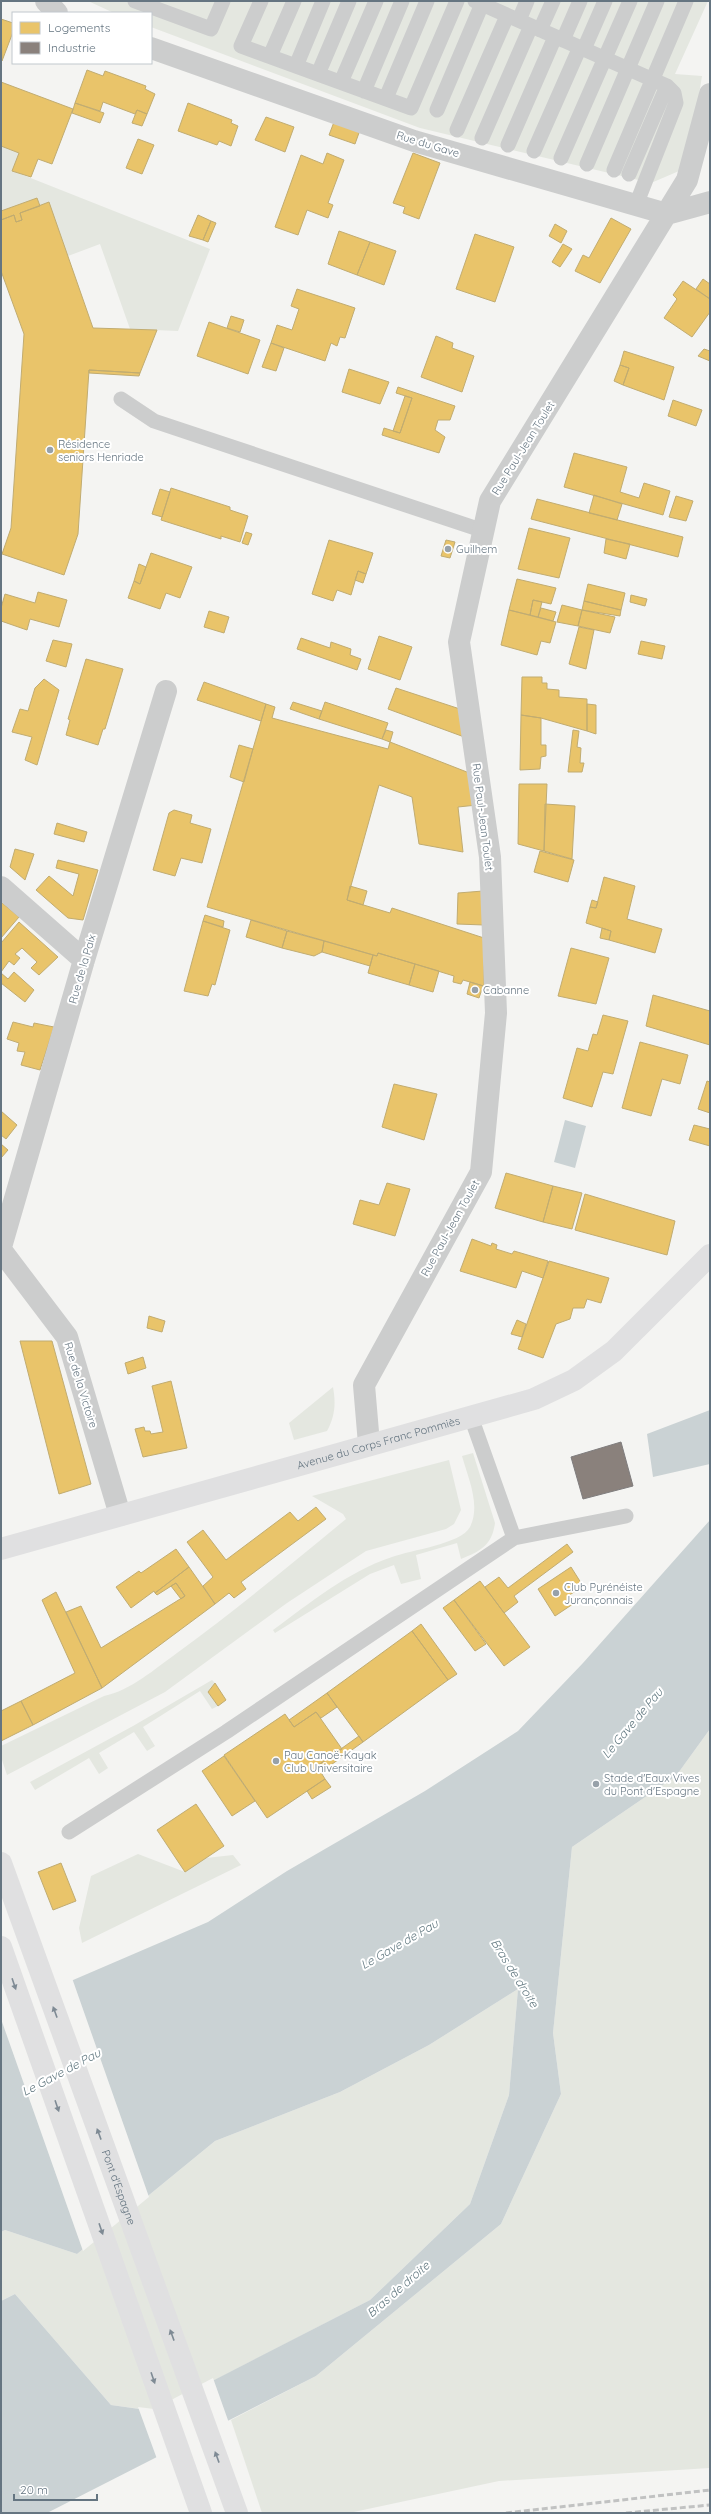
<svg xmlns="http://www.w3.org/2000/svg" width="711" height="2514" font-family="Quicksand,sans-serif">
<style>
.green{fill:#e4e7e0}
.water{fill:#cad2d4}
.pier{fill:#f4f4f2}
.homes{fill:#e9c46a;stroke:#c1ac71}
.industry{fill:#8a817c;stroke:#7f7d7e}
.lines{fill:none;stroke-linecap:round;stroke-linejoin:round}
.lane{stroke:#cccdcd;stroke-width:15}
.street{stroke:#cccdcd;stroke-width:22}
.secondary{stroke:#e0e0e1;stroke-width:22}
.rail{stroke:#c1c2c2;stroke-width:3;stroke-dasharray:6 3;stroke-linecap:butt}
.oneway{fill:#7e8a94}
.poi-dot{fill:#97a1a9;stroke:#fff;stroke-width:1.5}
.labels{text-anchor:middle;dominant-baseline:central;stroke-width:4;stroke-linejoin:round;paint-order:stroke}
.street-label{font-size:11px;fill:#657581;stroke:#fff}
.poi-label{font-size:11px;fill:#657581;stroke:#fff;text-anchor:start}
.water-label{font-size:12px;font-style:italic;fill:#60777f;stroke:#fff}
</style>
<rect width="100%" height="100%" fill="#f4f4f2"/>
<path class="green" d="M88 1H708L675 74 702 76 697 107 679 171 651 183 420 128 151 27V13H114Z
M1 146 19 153 13 171 210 249 178 331 130 329 100 244 68 256 37 199 1 211Z
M333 1387C336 1404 335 1416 327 1431L294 1440 289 1423Z
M473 1453 495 1523C492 1545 481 1551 461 1559L457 1543 416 1555 421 1579 401 1584 394 1565 370 1574 275 1633 273 1630C310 1603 347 1572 392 1557 411 1550 461 1544 470 1527 481 1505 468 1478 462 1456Z
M449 1460 461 1510 454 1524 446 1529 366 1551 287 1603 165 1692 7 1775 1 1757V1746L104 1696C130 1691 156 1668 177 1653 235 1611 290 1565 346 1519L343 1514 312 1496Z
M212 1680 215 1683 208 1692 218 1706 212 1709 200 1691 143 1727 155 1746 147 1751 134 1732 99 1753 108 1768 99 1774 89 1758 35 1790 30 1782 133 1726Z
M710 1729V2468L499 2481 349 2513H262L231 2420 316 2376 501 2224 561 2094 553 2033 572 1847 676 1776Z
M138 1854 185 1872 206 1858 233 1855 241 1865 82 1943 79 1928 91 1876Z
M518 1989 509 2095 470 2204 370 2300 155 2411 111 2405 15 2294 1 2301V2232L5 2230 77 2254 215 2141 340 2092 429 2045Z"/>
<path class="water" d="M565 1120 586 1126 575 1168 554 1162Z
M710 1410V1464L653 1477 647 1434Z
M710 1520V1729L676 1776 572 1847 553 2033 561 2094 501 2224 316 2376 47 2513H1V2301L15 2294 111 2405 154 2411 370 2300 470 2204 509 2095 518 1989 429 2045 340 2092 215 2141 77 2254 5 2230 1 2232V2011L208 1922 287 1871 425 1791 518 1731 583 1663Z"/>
<path class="pier" d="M72 1978 149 2197 83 2251 1 2019V2009Z
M213 2378 229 2423 157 2459 138 2407 154 2409Z"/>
<path class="homes" d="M1 19 13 23V32L2 61Z
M87 70 103 76 105 71 146 86 145 89 155 94 147 114 137 110 135 114 103 102 100 111 75 103Z
M1 82 73 109 52 164 38 159 31 177 12 171 19 153 1 146Z
M75 103 104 113 100 123 72 113Z
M188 103 232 120 231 123 238 126 231 146 219 141 217 145 178 131Z
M137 110 147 114 142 126 132 123Z
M266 117 294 127 285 152 255 140Z
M334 122 360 130 355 144 329 135Z
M138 139 154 145 142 174 126 168Z
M327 153 344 160 328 203 333 205 328 218 307 210 298 235 275 227 301 155 323 164Z
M413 153 440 163 419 219 403 213 405 207 393 203Z
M37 198 40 206 20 213 22 220 16 222 14 215 1 220V211Z
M49 202 93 328 157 330 140 373 89 370 78 534 64 575 2 554 11 528 24 334 1 271V220L14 215 16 222 22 220 20 213Z
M198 215 211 221 203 240 189 236Z
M611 218 631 229 600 283 575 271 583 255 589 258Z
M211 221 216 223 208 242 203 240Z
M555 224 567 231 561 243 549 236Z
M339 231 370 242 357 275 328 264Z
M475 234 514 247 495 302 456 289Z
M370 242 396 251 384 285 357 275Z
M563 244 572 249 560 267 552 262Z
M703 279 710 284V299L696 289Z
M683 281 710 299V312L692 337 664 318 677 299 673 295Z
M297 289 355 308 345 338 340 337 337 346 331 343 325 361 271 343 277 325 292 330 299 309 291 306Z
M231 316 244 320 240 332 227 328Z
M209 322 260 340 248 374 197 356Z
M436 336 453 343 452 348 474 356 462 392 421 377Z
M271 343 284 348 276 371 262 367Z
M704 349 710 351V361L698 356Z
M624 351 674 367 664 400 623 385 629 368 620 365Z
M620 365 629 368 623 385 614 381Z
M349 369 389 382 380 404 342 392Z
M89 370 140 373 139 376 89 373Z
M398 387 455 406 450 420H438L435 430 445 437 439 453 382 435 384 428 400 433 412 398 396 393Z
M405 396 412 398 400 433 393 431Z
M673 400 702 410 696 426 668 416Z
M574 453 627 467 620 492 639 498 644 483 670 491 663 515 564 487Z
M171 488 230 507V510L248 516 240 542 221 536V539L161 520Z
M160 489 170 492 162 517 152 514Z
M594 495 622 504 617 520 589 513Z
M676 496 693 501 686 521 669 517Z
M537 499 683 537 678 557 531 519Z
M529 528 570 538 559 578 518 569Z
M246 532 252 534 248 545 242 543Z
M606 539 630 544 626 559 604 553Z
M329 540 373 553 366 574 358 571 351 595 337 590 333 601 312 594Z
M446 540 455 542 450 558 441 556Z
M151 553 192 567 180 598 166 593 160 609 128 598 134 581 140 584Z
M139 564 146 567 140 584 134 581Z
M358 571 366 574 363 583 355 580Z
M517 579 556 588 551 604 533 600 530 615 509 610Z
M588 584 625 593 621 610 584 601Z
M38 592 67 600 59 627 30 619 27 630 1 621V608L5 594 35 603Z
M631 595 647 599 645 606 630 602Z
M533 600 542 602 538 617 530 615Z
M584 601 621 610 620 616 582 610Z
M562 605 582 610 578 626 557 622Z
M541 608 556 612 553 621 538 617Z
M509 610 556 622 550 643 541 641 537 655 501 645Z
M582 610 615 617 610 633 578 626Z
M209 611 229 617 224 633 204 627Z
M579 627 594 630 586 669 569 664Z
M379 636 412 647 400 680 368 669Z
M301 638 330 648 331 642 351 649 350 655 361 659 357 670 297 649Z
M53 640 72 644 66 667 46 661Z
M641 641 665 646 662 659 638 654Z
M86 659 123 669 105 729H103L98 745 66 735 70 720 68 719Z
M522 677H542V683H547V689L559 690V697L587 699V731L541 718 521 715Z
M44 679 59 690 37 765 25 760 32 737 12 732 20 709 28 711 35 688Z
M204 682 266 704 261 721 197 700Z
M396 688 463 710 467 738 388 709Z
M293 702 322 711 319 719 290 709Z
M325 702 388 723 382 739 319 719Z
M266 704 275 707 272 718 388 749 390 742 472 774 477 805 458 807 463 852 419 844 412 797 379 785 347 900 390 913 392 908 484 938V986L463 980 461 984 453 982 454 976 415 964 378 953 377 956 207 907Z
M587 704 596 705V734L587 731Z
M521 715 541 718V745H546V756L541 757 540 769 520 770Z
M386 730 393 732 390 742 382 739Z
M573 730 579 731 577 747 581 748 580 763H584L582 772H568Z
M239 745 253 749 244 782 230 777Z
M519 784H547L544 851 518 844Z
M545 804 575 806 572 859 544 851Z
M174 810 192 815 190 823 211 829 202 863 181 858 175 876 153 870 169 813Z
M57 823 87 832 84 842 54 834Z
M15 849 34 854 25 880 10 867Z
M540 851 574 860 568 882 534 872Z
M58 860 98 870 83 920 68 918 36 890 49 876 73 896 79 874 56 868Z
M604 877 635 886 627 919 662 929 655 953 609 940 611 931 586 923 590 907 596 908Z
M350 886 367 891 363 905 347 900Z
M483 891 484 925 457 924 458 893Z
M592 900 598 902 596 908 590 907Z
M1 902 19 917 1 938Z
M205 915 224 921 223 927 203 921Z
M251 920 287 931 282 948 246 937Z
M203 921 230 930 215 985 212 984 208 996 184 991Z
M19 922 58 957 39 975 31 968 37 962 22 948 15 954 20 958 14 965 9 961 1 972V943Z
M602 928 611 931 609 940 600 938Z
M287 931 324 941 322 952 314 956 282 948Z
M324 941 373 955 370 966 322 952Z
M571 948 609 958 596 1004 558 996Z
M378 953 415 964 409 985 368 973 373 955 377 956Z
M415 964 439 971 433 992 409 985Z
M14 972 34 990 25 1002 1 983V973L8 979Z
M470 982 483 986 479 998 467 994Z
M653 995 710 1011V1045L646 1026Z
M603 1015 628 1021 613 1074 603 1072 592 1107 563 1098 577 1048 588 1051 593 1034 597 1035Z
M13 1022 33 1027 34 1023 54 1027 40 1070 21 1065 25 1052 17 1051 19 1043 7 1039Z
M640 1042 688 1055 680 1084 662 1079 651 1116 622 1108Z
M707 1081 710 1082V1113L698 1109Z
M394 1084 437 1094 424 1140 382 1127Z
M1 1111 17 1125 6 1139 1 1135Z
M694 1125 710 1129V1146L689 1140Z
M1 1144 8 1150 1 1158Z
M506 1173 553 1186 543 1222 495 1208Z
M387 1183 410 1189 395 1236 353 1224 360 1200 379 1205Z
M553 1186 582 1193 572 1229 543 1222Z
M585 1194 675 1221 667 1255 575 1230Z
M472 1239 491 1246 492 1243 497 1245 496 1249 512 1254 514 1251 548 1261 543 1278 522 1271 516 1288 460 1271Z
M549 1261 609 1278 601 1303 587 1299 584 1308H573L570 1319 556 1324 543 1358 518 1349Z
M149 1316 165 1321 162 1332 147 1328Z
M517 1320 526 1324 522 1337 511 1334Z
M20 1341H52L91 1484 59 1494Z
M143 1357 146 1368 128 1374 125 1363Z
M171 1381 187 1448 143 1457 135 1429 144 1427 145 1431H150L151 1434 163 1432 152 1386Z
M316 1507 326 1519 241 1582 246 1589 234 1598 229 1593 215 1604 203 1586 213 1577 187 1542 203 1530 226 1560 290 1512 298 1521Z
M567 1544 573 1552 514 1596 518 1602 504 1613 485 1587 499 1577 508 1588Z
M176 1549 189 1567 155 1593 154 1591 131 1608 116 1587 139 1571 141 1573Z
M189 1567 215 1604 102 1688 66 1612 81 1606 101 1648 185 1596 176 1583 157 1595 155 1593Z
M571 1567 583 1586 568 1596 573 1604 555 1616 538 1589Z
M480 1581 530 1647 504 1666 454 1600Z
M176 1583 185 1596 181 1599 171 1586Z
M56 1592 102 1688 33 1725 21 1701 75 1673 42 1600Z
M454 1600 486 1644 475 1651 443 1608Z
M421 1624 457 1674 448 1680 412 1631Z
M412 1631 448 1680 363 1742 327 1693Z
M215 1683 226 1700 218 1706 208 1692Z
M327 1693 337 1707 321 1718 316 1712 294 1727 289 1720Z
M21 1701 33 1725 1 1741V1711Z
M316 1712 342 1749 317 1766 325 1779 267 1818 224 1755 285 1714 294 1727Z
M359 1736 363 1742 321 1772 317 1766Z
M224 1756 255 1801 232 1816 202 1771Z
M325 1779 331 1787 312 1799 307 1791Z
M196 1804 224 1846 185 1872 157 1830Z
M61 1863 76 1901 53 1910 38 1872Z"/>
<path class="industry" d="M621 1442 633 1486 583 1499 571 1457Z"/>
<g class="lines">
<path class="lane" d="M135 1 211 29 223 1
M261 1 241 46 411 108 457 1
M475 1 667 86 674 93 676 103 636 205
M519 20 527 1
M540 30 553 1
M563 40 580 1
M584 49 605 1
M270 56 294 1
M296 66 323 1
M318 74 349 1
M341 82 376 1
M364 91 402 1
M386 98 427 1
M437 110 482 4
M457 130 507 16
M482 138 531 26
M508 145 555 37
M534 151 580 47
M561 158 630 1
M587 164 657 1
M614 170 686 1
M629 174 667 86
M121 399 154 421 484 531
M514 1538 626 1516
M69 1832 226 1732 514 1538 471 1417"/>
<path class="street" d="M46 1 57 13
M151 48 414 141 667 214 710 202
M1 887 84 960
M1 1247 84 960 166 691
M1 1250 67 1337 120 1515
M369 1444 364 1385 481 1172 496 1013 490 857 459 642 490 501 687 180 710 94"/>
<g class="secondary">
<path id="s1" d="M1 1549 534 1399 574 1380 614 1351 710 1255"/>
<path id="s2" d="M1 1863 237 2513"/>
<path d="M1 1947 201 2513"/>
</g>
<path class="rail" d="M506 2513 710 2490
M626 2513 710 2505"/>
</g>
<defs><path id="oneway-solid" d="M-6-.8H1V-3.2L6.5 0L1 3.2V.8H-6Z"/></defs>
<g class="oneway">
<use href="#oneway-solid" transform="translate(14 1984) rotate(71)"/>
<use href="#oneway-solid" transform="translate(55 2012) rotate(-110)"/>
<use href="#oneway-solid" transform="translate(57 2106) rotate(71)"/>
<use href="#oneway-solid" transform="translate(99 2134) rotate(-110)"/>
<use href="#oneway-solid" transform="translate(101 2229) rotate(71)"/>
<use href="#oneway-solid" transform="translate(172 2335) rotate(-110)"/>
<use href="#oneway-solid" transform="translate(153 2378) rotate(71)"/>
<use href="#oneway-solid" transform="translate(217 2457) rotate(-110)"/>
</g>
<g class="poi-dot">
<circle cx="50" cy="450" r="4"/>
<circle cx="448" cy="549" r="4"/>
<circle cx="475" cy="990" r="4"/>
<circle cx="556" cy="1593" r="4"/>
<circle cx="276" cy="1761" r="4"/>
<circle cx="596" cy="1784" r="4"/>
</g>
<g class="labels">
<g class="street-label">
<text transform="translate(428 144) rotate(17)">Rue du Gave</text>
<text transform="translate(523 448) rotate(-58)">Rue Paul-Jean Toulet</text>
<text transform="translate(483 817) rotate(83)">Rue Paul-Jean Toulet</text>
<text transform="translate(82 969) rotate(-74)">Rue de la Paix</text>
<text transform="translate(450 1228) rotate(-61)">Rue Paul-Jean Toulet</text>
<text transform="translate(81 1385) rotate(73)">Rue de la Victoire</text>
<text stroke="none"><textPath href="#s1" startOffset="392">Avenue du Corps Franc Pommiès</textPath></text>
<text stroke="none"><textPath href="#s2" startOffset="345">Pont d'Espagne</textPath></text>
</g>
<g class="poi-label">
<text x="58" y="444">Résidence<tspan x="58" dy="13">seniors Henriade</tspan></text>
<text x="456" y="549">Guilhem</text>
<text x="483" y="990">Cabanne</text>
<text x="564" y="1587">Club Pyrénéiste<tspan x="564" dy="13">Jurançonnais</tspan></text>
<text x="284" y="1755">Pau Canoë-Kayak<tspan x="284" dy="13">Club Universitaire</tspan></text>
<text x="604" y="1778">Stade d'Eaux Vives<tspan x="604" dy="13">du Pont d'Espagne</tspan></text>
</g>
<g class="water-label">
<text transform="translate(632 1723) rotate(-50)">Le Gave de Pau</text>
<text transform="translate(399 1944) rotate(-30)">Le Gave de Pau</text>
<text transform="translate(515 1973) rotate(58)">Bras de droite</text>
<text transform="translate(61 2072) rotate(-28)">Le Gave de Pau</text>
<text transform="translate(398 2289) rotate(-41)">Bras de droite</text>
</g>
</g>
<rect width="711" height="2514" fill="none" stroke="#657581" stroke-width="4"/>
<rect x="12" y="12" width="140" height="52" fill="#ffffff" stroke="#c1c8cd"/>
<rect x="20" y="22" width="20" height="12" fill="#e9c46a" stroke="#c1c8cd"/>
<text x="48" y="32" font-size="12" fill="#657581">Logements</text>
<rect x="20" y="42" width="20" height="12" fill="#8a817c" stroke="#c1c8cd"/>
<text x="48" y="52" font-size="12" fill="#657581">Industrie</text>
<path d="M14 2494v6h83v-6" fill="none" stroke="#657581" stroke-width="2"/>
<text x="20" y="2494" font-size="12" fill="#657581" stroke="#ffffff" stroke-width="3" paint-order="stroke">20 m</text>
</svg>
